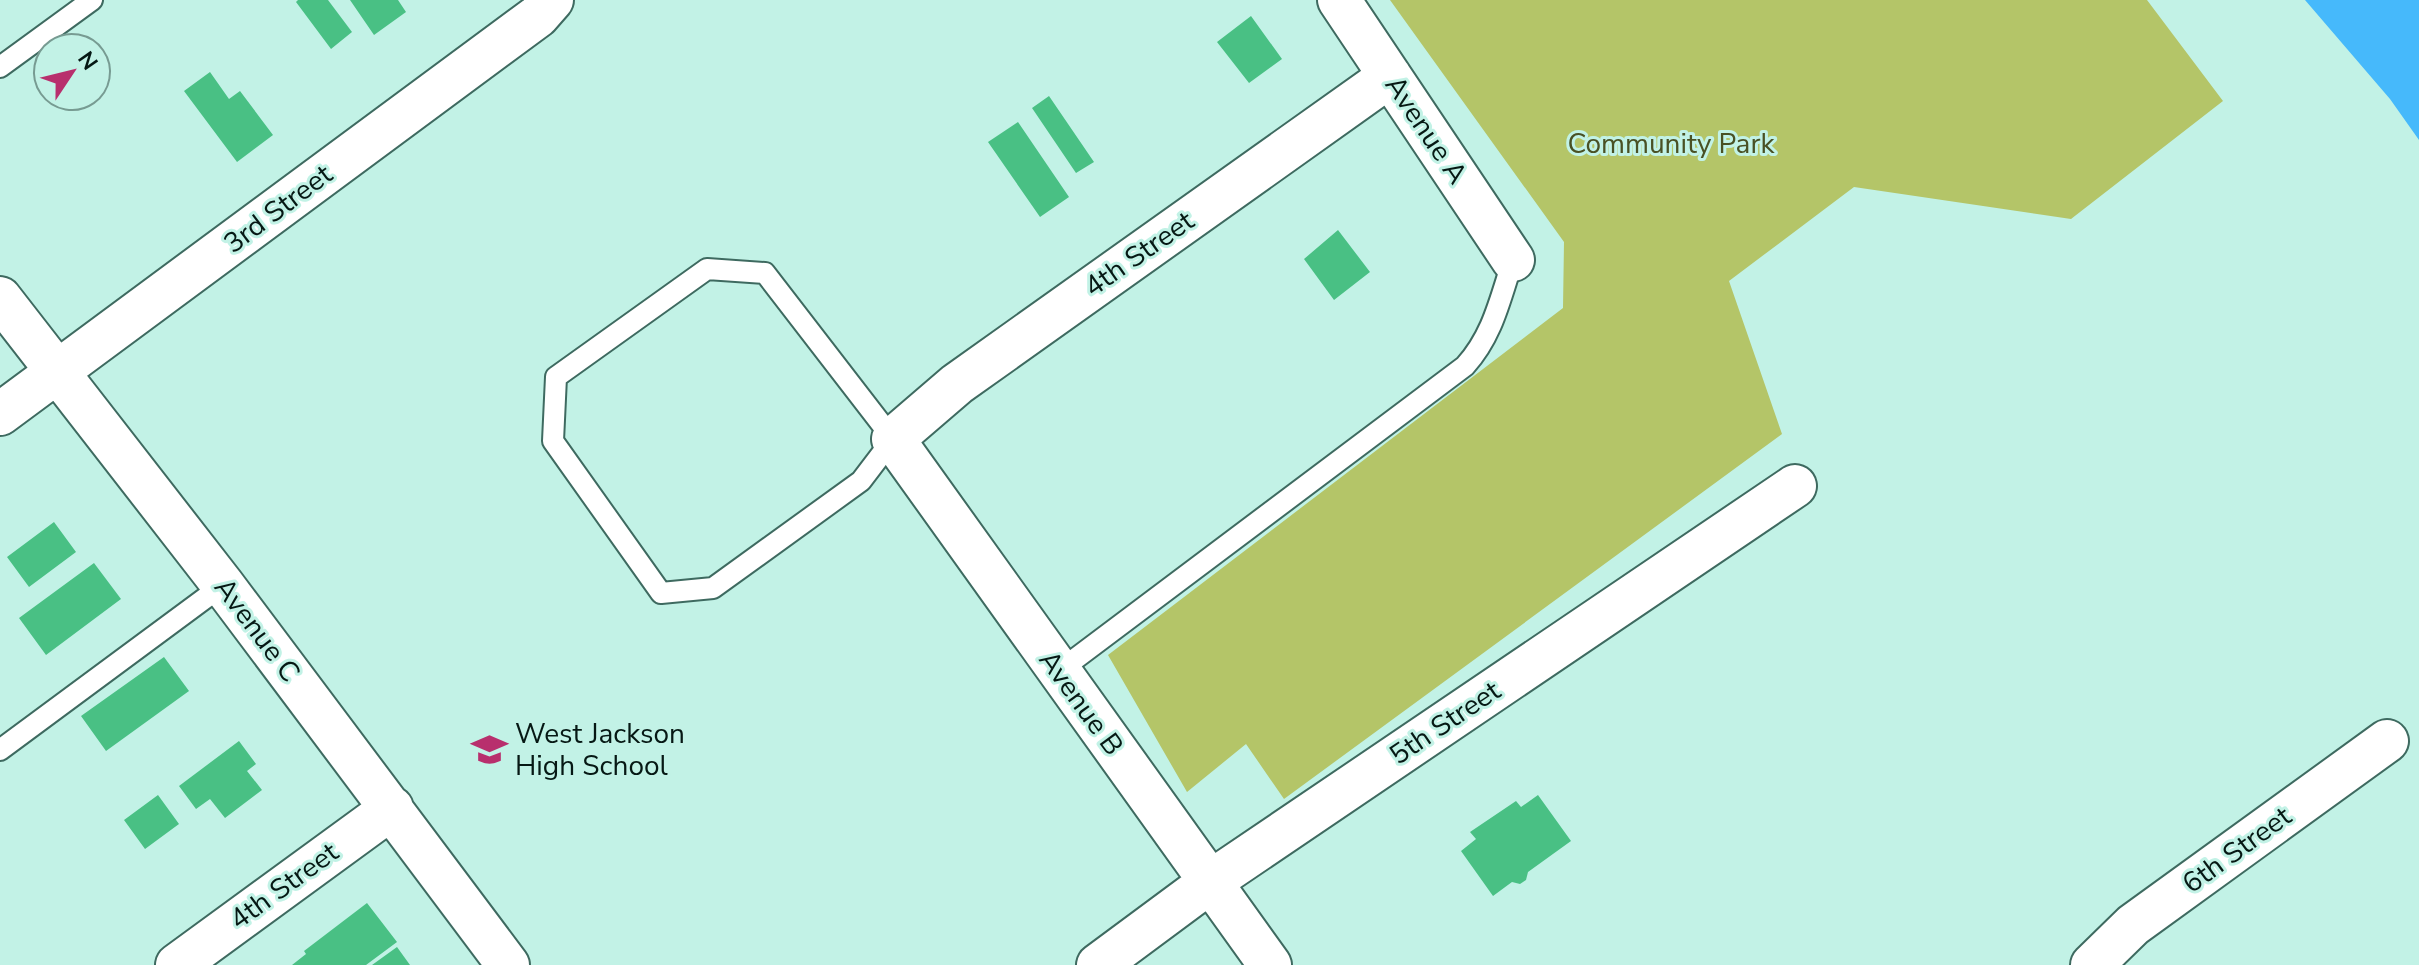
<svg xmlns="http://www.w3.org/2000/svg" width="2419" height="965" font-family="'Nunito Sans',sans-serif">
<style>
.green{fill:#b4c568}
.water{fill:#46b9fb}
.building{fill:#49c084}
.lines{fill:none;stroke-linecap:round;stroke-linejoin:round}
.service-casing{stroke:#3e6a60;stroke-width:24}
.minor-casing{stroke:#3e6a60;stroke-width:46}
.service{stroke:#fff;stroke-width:20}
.minor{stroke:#fff;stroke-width:42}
.labels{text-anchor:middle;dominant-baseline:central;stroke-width:6;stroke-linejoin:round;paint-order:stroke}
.street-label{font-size:28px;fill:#061814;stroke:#c2f2e6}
.park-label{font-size:28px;fill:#495124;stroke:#c2f2e6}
.poi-label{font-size:28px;fill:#061814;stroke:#c2f2e6;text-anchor:start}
</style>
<rect width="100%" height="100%" fill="#c2f2e6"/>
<path class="green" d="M1390 0H2147L2223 101 2071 219 1854 187 1729 281 1782 434 1284 799 1246 744 1187 792 1108 655 1563 308 1564 242Z"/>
<path class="water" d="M2305 0H2419V140L2390 99Z"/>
<path class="building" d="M298 0H328L352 32 331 49 296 2Z
M350 0H398L406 12 374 35Z
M1251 16 1282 59 1249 83 1217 42Z
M210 72 229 99 240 91 273 135 237 162 184 91Z
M1049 96 1094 162 1076 173 1032 108Z
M1018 122 1069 197 1040 217 988 142Z
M1338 230 1370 272 1334 300 1304 259Z
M54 522 76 552 29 587 7 557Z
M94 563 121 599 46 655 19 618Z
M164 657 189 691 106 751 81 716Z
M239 741 256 764 247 771 262 790 225 818 210 799 196 809 179 786Z
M158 795 179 824 145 849 124 820Z
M1538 795 1571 841 1528 872 1526 880 1520 884 1512 882 1493 896 1461 851 1476 839 1470 832 1516 801 1521 807Z
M367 903 397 942 366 965H292L306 954 304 951Z
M397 947 410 965H372Z"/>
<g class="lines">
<defs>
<path id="service" d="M0 67 92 0
M707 269 765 273 893 439 861 481 713 588 661 593 553 441 556 377Z
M1059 671 1465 366C1493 335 1500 299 1513 260
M0 750 223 585"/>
<path id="minor" d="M1339 0 1513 260
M0 298 223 585 508 965
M0 414 538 16 552 0
M177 965 392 808
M1098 965 1210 882 1795 486
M1270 965 893 439 957 384 1390 76
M2092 965 2133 925 2387 741"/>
</defs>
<use href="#service" class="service-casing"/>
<use href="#minor" class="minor-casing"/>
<use href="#service" class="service"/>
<use href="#minor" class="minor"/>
</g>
<defs>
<symbol id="school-bare" viewBox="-9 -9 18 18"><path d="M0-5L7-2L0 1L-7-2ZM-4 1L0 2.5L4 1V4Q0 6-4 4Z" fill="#b82f6d" stroke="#c2f2e6" stroke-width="2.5" paint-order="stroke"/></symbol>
</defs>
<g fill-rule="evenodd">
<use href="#school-bare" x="464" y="724" width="51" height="51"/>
</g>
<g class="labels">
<g class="street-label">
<text transform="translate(1426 130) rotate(56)">Avenue A</text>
<text transform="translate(278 209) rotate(-37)">3rd Street</text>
<text transform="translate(1139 254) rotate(-35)">4th Street</text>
<text transform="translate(257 630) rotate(53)">Avenue C</text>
<text transform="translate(1081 703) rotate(54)">Avenue B</text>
<text transform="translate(1445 723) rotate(-34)">5th Street</text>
<text transform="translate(2237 850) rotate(-36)">6th Street</text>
<text transform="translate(284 886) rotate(-36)">4th Street</text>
</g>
<g class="park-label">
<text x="1671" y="144">Community Park</text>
</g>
<g class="poi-label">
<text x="515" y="734">West Jackson<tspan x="515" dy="32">High School</tspan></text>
</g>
</g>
<g transform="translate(72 72) rotate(55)"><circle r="38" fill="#c2f2e6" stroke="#779b92" stroke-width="2"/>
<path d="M0-6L14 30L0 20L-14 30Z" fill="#b82f6d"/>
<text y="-12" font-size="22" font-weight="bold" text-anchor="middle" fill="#061814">N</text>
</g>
</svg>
